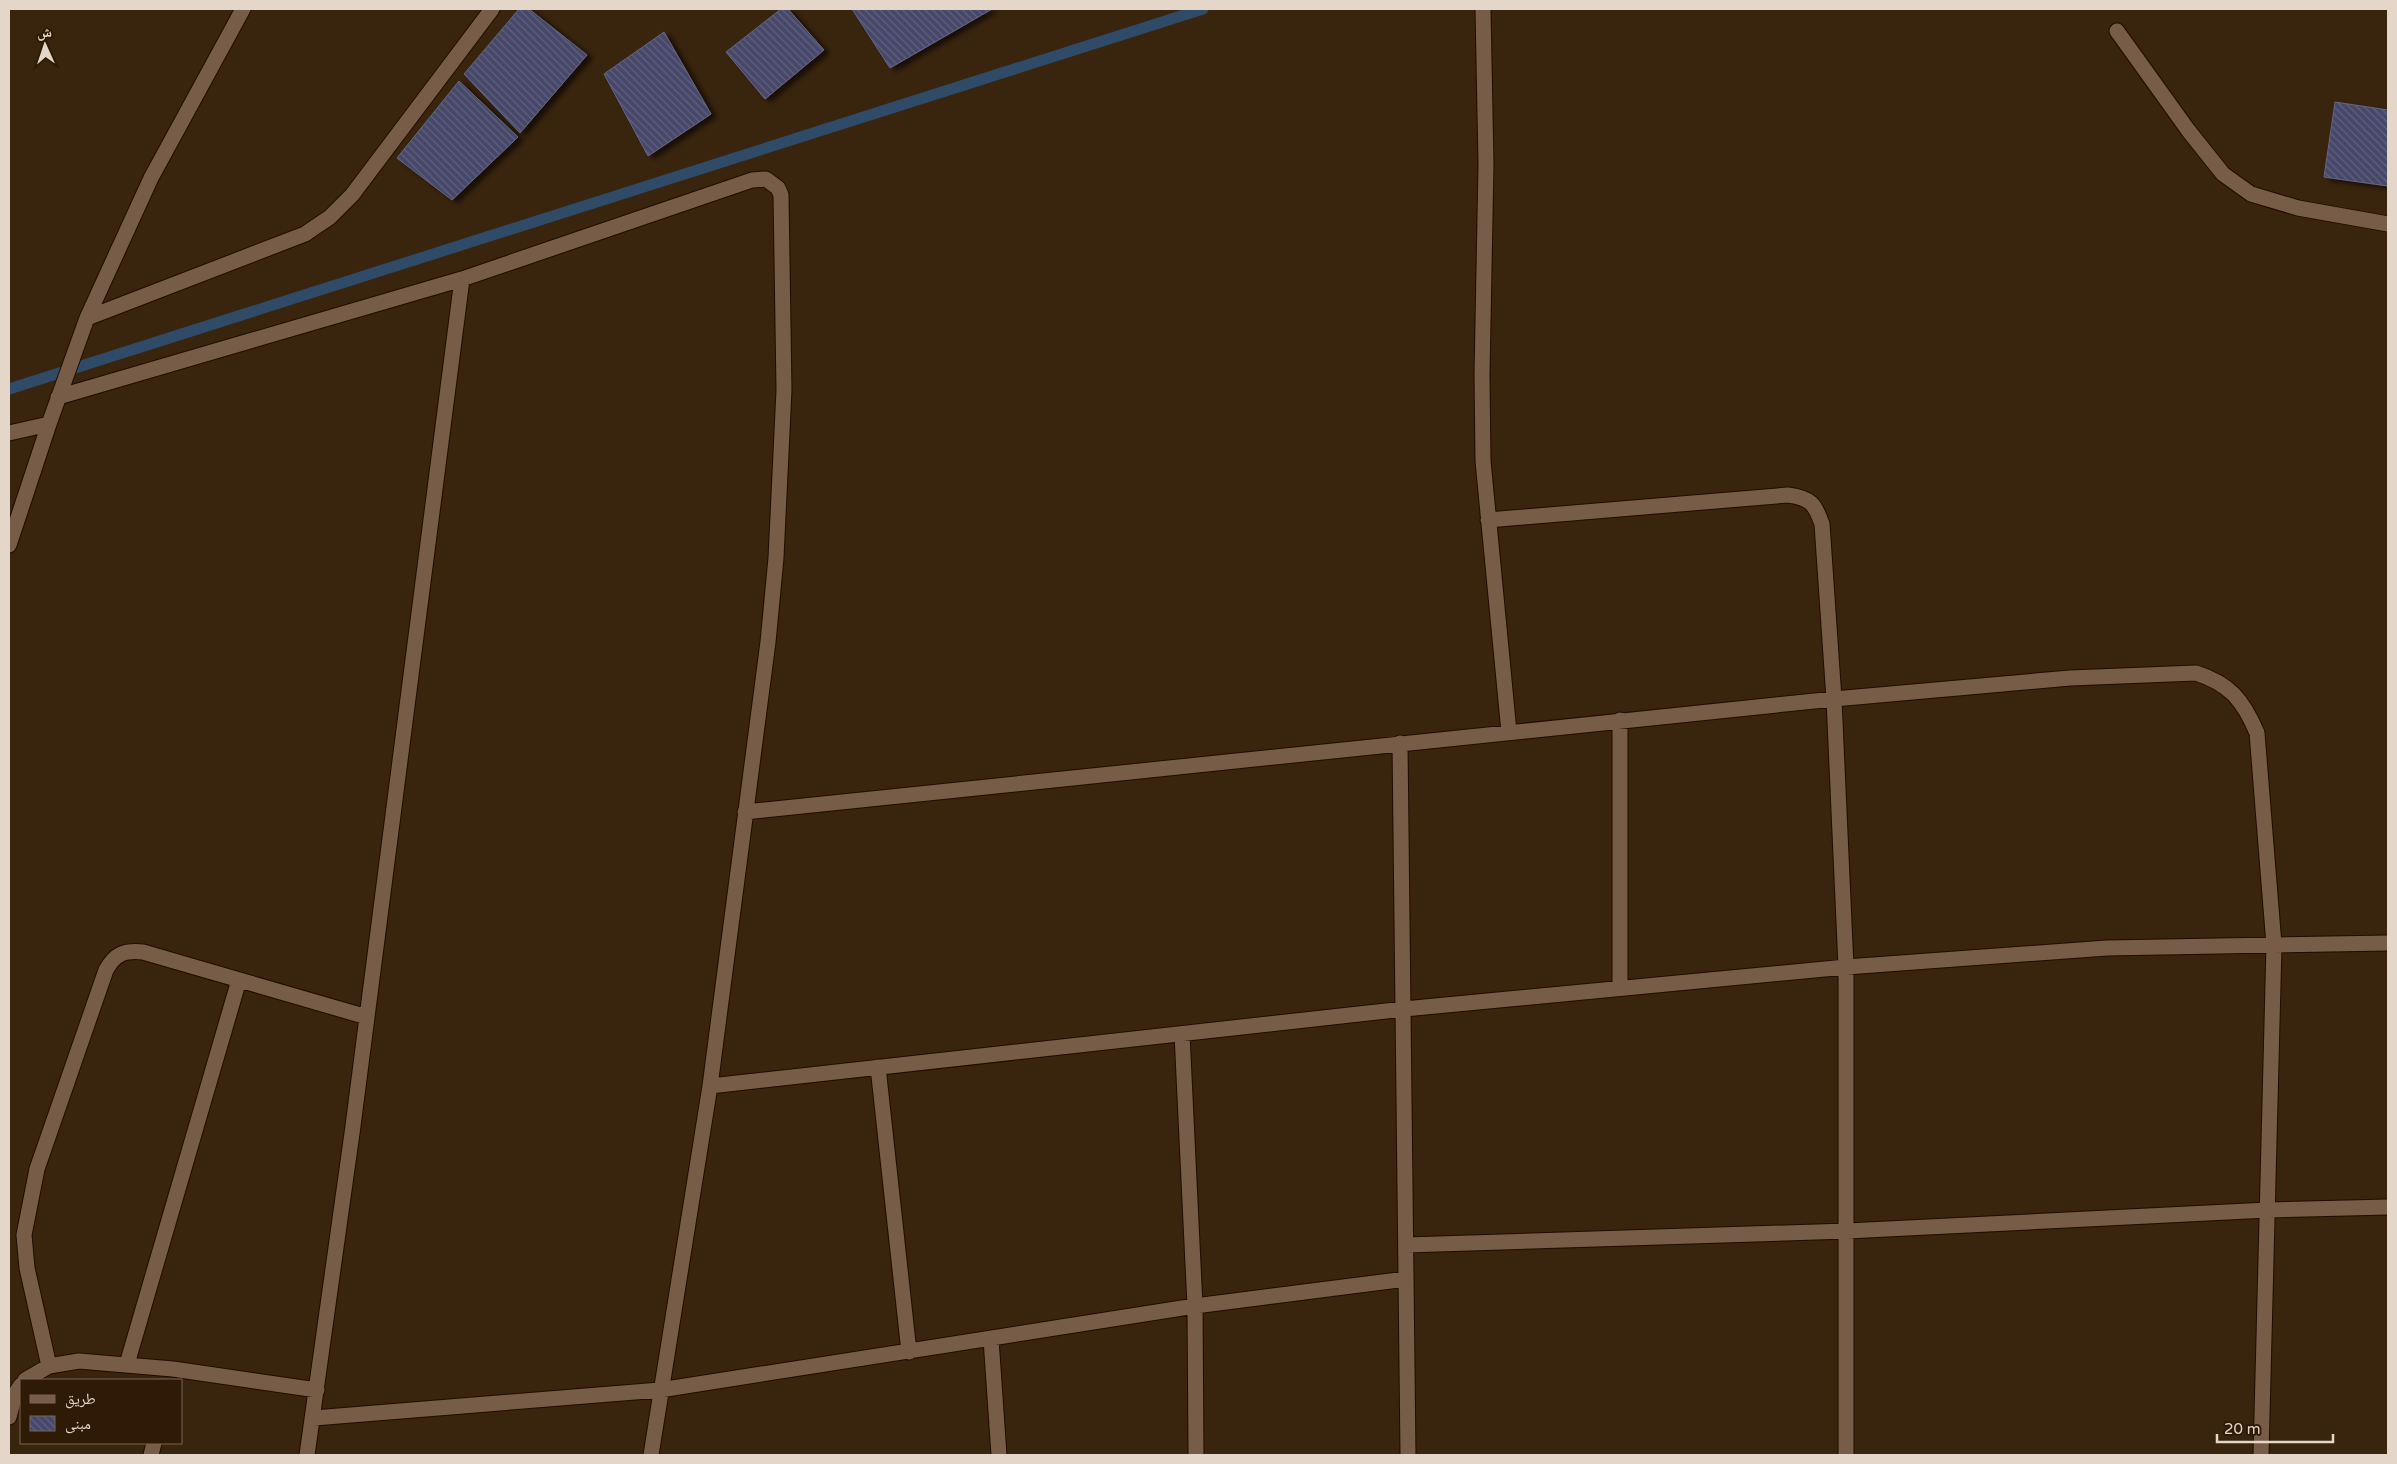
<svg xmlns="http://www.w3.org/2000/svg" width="2397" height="1464" font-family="'Varela Round','Noto Naskh Arabic',sans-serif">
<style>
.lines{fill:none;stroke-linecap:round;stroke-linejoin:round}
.stream{stroke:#304b67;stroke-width:11}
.building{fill:url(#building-back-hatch);stroke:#646684;filter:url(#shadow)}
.street-casing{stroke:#200c00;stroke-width:17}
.street{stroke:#775d47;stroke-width:15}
</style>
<defs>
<pattern id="building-back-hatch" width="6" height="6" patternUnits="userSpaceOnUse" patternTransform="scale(1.25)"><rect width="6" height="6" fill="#46476a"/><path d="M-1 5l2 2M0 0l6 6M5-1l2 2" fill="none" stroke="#61617e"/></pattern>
<filter id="shadow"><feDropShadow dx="5.5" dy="3" stdDeviation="2.5" flood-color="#0009"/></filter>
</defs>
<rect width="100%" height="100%" fill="#39240e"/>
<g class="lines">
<path class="stream" d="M9 389 1203 9"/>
</g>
<path class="building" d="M519 9H529L587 55 520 133 464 74Z
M781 9H788L824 50 765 99 726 52Z
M852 9H992L890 68Z
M664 32 711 114 648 156 604 74Z
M459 81 518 137 452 200 397 158Z
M2335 102 2388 110V186L2324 177Z"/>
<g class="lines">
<defs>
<path id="street" d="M1483 9 1486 164 1482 375 1483 461 1509 732
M2117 31 2188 130 2223 174 2251 194 2298 208 2388 224
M87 318 305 234 330 217 352 195 492 9
M58 397 462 279 752 180 766 179 778 188 781 195 784 390 776 558 768 642 710 1086 651 1455
M9 433 49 424
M1488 520 1788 495C1811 498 1815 504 1822 524L1834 699 1846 967V1455
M9 545 49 424 87 318 151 178 243 9
M1400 743 1408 1455
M745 812 1834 699 2070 678 2196 673C2230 684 2243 700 2257 733L2274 945 2261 1455
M1620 988V720
M1182 1034 1195 1306 1196 1455
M878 1067 909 1352
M710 1086 1404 1009 1846 967 2107 948 2388 943
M1406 1245 1847 1231 2268 1210 2388 1207
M991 1339 999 1455
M127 1364 239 980
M49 1366 27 1268 24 1235 37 1169 106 970C115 954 124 950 143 952L367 1017
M25 1380 49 1366 79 1361 173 1369 317 1390
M9 1417 15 1394 21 1385
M314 1418 660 1390 1195 1306 1406 1279
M151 1455 154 1443
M307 1455 353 1126 462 279"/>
</defs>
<use href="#street" class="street-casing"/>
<use href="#street" class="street"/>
</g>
<rect width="2397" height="1464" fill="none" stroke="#e5d6ca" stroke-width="20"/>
<rect x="20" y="1379" width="162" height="65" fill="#2f1a05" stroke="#786554"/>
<rect x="30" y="1395" width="25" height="8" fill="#775d47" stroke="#786554"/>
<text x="65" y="1404" font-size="15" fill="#e5d6ca">طريق</text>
<rect x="30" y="1416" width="25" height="15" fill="url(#building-back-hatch)" stroke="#786554"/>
<text x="65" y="1429" font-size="15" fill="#e5d6ca">مبنى</text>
<g transform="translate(45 45) rotate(357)" stroke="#2f1a05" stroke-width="4" paint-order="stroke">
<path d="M0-4L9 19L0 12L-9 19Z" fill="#e5d6ca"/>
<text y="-8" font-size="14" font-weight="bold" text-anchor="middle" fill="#e5d6ca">ش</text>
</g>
<path d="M2217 1434v8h116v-8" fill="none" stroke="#e5d6ca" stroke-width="2.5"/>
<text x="2224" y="1434" font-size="15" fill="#e5d6ca" stroke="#2f1a05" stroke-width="4" paint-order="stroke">20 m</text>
</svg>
